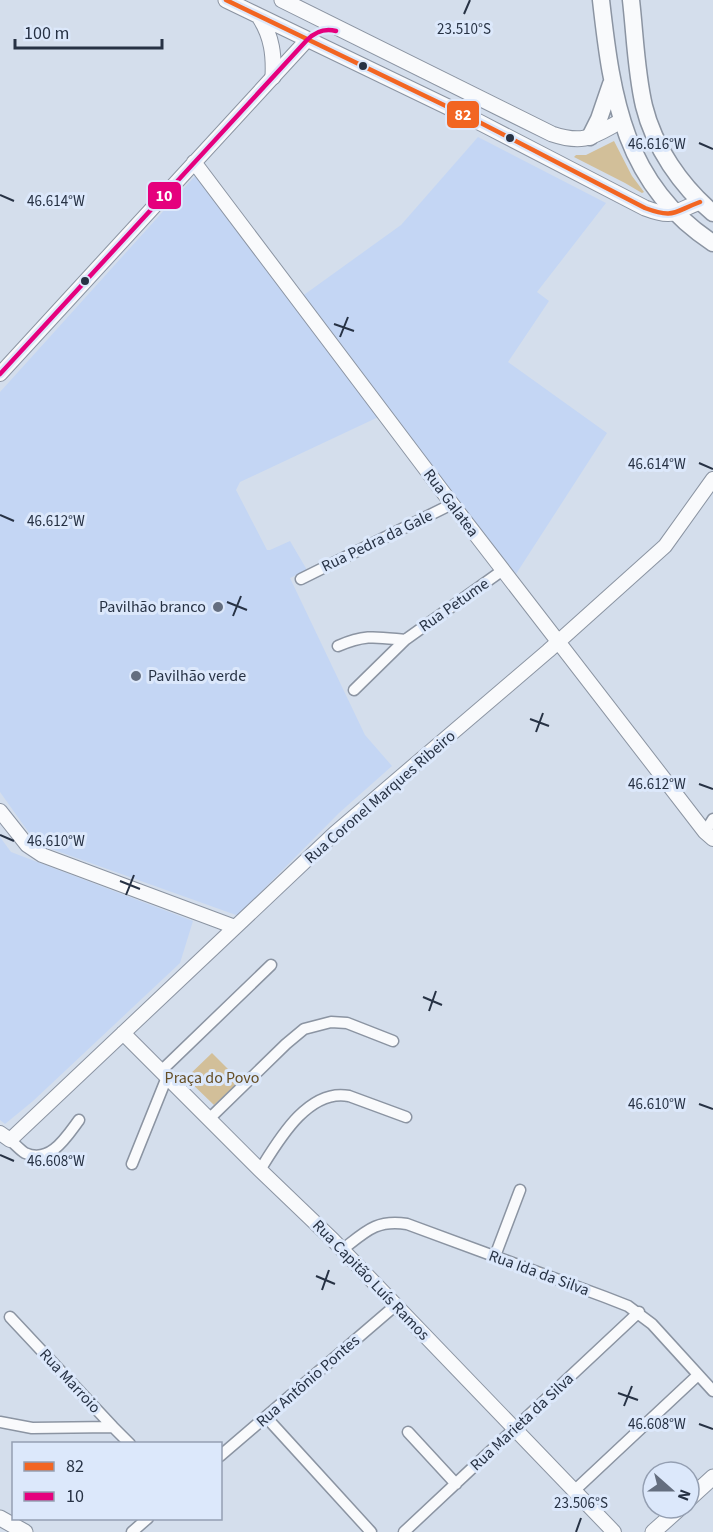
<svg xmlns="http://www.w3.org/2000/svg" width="713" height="1532" font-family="'Source Sans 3',sans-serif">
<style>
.built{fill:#c4d6f4}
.green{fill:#d2bf99}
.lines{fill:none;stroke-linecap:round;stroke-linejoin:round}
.minor-casing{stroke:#8b94a2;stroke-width:13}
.tertiary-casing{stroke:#8b94a2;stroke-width:16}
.secondary-casing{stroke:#8b94a2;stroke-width:17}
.primary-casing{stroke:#8b94a2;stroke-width:19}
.minor{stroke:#f9fafc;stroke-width:10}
.tertiary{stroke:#f9fafc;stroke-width:14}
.secondary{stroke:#f9fafc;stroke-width:15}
.primary{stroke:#f9fafc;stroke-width:16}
.bus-1-casing{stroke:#dce8fb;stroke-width:9}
.bus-2-casing{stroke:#dce8fb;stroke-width:9}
.bus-1{stroke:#f26522;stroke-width:4.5}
.bus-2{stroke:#e5007d;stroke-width:4.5}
.ticks{fill:none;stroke:#273244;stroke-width:2}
.bus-dot{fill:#273244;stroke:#dce8fb;stroke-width:2}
.poi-dot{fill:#646e7f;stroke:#dce8fb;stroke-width:2}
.labels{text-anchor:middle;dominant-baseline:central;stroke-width:6;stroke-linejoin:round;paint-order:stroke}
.street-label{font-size:16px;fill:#273244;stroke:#dce8fb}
.poi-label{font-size:16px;fill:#273244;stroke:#dce8fb;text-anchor:end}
.park-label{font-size:16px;fill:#654e25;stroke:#dce8fb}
.ticks-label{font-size:15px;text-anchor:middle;fill:#273244;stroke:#dce8fb;stroke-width:6;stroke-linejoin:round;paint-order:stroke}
.line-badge{stroke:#dce8fb;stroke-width:2}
.badge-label{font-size:16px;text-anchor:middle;font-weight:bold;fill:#fff}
</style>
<rect width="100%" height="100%" fill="#d4deec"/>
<path class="built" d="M478 137 606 203 537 292 549 301 508 362 607 433 516 574 389 412 240 482 236 490 267 550H270L290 541 307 570 290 578 365 735 392 766 339 813 240 913 236 915 43 846 32 837 0 792V392L205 165 301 297 401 225Z
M0 837 11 852 193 921 180 963 33 1101 5 1124 0 1120Z"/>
<path class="green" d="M614 141 632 176 644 192 642 193 625 183 574 157 576 155H586Z
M212 1053 240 1081 214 1105 186 1078Z"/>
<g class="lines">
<defs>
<path id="minor" d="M301 579 452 504
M338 646C366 634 376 637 405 640L503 570
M354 690 405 640
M705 832 713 819
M161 1071 271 965
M209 1119 286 1044 304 1029 331 1022 347 1023 393 1041
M10 1140C15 1144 20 1150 25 1153 50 1165 67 1136 79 1120
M132 1164 167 1077
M260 1170C278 1141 308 1088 349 1096L406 1117
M342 1250C365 1232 376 1219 407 1224L605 1297 628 1306 652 1324 713 1391
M495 1256 520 1190
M10 1317 113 1427 130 1444
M266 1417 371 1532
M0 1422 32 1428 113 1427
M408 1432 456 1484
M220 1456 396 1305
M574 1491 698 1375
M132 1532 148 1518
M404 1532 639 1312"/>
<path id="tertiary" d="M194 162 452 504 705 832 713 839
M0 374 307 40
M0 811 27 845 42 855 235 927
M123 1033 260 1170 333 1240 614 1532
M0 1133 10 1140 335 833 548 651 665 546 713 479"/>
<path id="secondary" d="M226 0 477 121 645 208C674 219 673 212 700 202
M282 0 552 134C585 145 593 136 621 121
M260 18C272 37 274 55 273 77
M689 1499 713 1477
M0 1518 25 1532
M653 1532 680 1508"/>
<path id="primary" d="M601 0C612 98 624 185 713 243
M631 0C635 35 636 72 644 106 654 147 681 186 713 213
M590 137 599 119 611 84"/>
</defs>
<use href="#minor" class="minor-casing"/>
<use href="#tertiary" class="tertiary-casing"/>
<use href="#secondary" class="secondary-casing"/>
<use href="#primary" class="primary-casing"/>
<use href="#minor" class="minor"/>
<use href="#tertiary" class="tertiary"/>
<use href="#secondary" class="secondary"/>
<use href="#primary" class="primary"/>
<defs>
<path id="bus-1" d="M226 0 477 121 645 208C674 219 673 212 700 202"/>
<path id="bus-2" d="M0 374 307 40C315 32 325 28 336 31"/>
</defs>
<use href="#bus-1" class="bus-1-casing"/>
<use href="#bus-2" class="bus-2-casing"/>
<use href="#bus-1" class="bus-1"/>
<use href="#bus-2" class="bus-2"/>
</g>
<path class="ticks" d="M464 14 470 0M699 143 713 149M0 195 14 201M334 324 354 331M340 337 348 317M699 463 713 469M0 515 14 521M227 602 247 610M233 616 241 596M530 719 549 726M536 732 543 713M699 784 713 789M0 835 14 841M120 881 140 889M126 895 134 875M423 997 442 1005M429 1011 436 991M699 1104 713 1109M0 1155 14 1161M316 1276 335 1284M322 1290 329 1270M618 1393 638 1400M624 1406 632 1386M699 1424 713 1429M576 1532 581 1518"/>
<g class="bus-dot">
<circle cx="363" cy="66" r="5"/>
<circle cx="510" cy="138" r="5"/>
<circle cx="85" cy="281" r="5"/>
</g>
<g class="poi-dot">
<circle cx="218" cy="607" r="6"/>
<circle cx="136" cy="676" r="6"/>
</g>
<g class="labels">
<g class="street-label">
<text transform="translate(451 503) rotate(53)">Rua Galatea</text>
<text transform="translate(377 541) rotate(-26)">Rua Pedra da Gale</text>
<text transform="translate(454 605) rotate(-35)">Rua Petume</text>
<text transform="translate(380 797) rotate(-41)">Rua Coronel Marques Ribeiro</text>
<text transform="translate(539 1273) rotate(20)">Rua Ida da Silva</text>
<text transform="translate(371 1280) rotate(46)">Rua Capitão Luís Ramos</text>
<text transform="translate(70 1381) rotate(47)">Rua Marroio</text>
<text transform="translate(308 1381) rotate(-41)">Rua Antônio Pontes</text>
<text transform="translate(522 1422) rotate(-43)">Rua Marieta da Silva</text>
</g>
<g class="poi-label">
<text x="206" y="607">Pavilhão branco</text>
<text x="148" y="676" text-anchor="start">Pavilhão verde</text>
</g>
<g class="park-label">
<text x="212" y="1078">Praça do Povo</text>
</g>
</g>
<g class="ticks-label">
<text x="464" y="34">23.510°S</text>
<text x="657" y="149">46.616°W</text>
<text x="56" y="206">46.614°W</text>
<text x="657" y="469">46.614°W</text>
<text x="56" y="526">46.612°W</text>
<text x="657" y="789">46.612°W</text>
<text x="56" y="846">46.610°W</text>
<text x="657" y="1109">46.610°W</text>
<text x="56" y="1166">46.608°W</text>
<text x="657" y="1429">46.608°W</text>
<text x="581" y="1508">23.506°S</text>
</g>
<g class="line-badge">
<rect x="446" y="100" width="34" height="29" rx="6" fill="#f26522"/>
<rect x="147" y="181" width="35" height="29" rx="6" fill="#e5007d"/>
</g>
<g class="badge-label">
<text x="463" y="120">82</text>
<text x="164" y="201">10</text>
</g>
<rect x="12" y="1442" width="210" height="78" fill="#dce8fb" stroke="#949fb2" stroke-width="1.5"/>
<rect x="24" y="1462" width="30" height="9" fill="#f26522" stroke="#949fb2" stroke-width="1.5"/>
<text x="66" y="1472" font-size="18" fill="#273244">82</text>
<rect x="24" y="1492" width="30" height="9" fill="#e5007d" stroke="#949fb2" stroke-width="1.5"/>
<text x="66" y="1502" font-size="18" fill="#273244">10</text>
<g transform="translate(671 1490) rotate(111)"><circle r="28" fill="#dce8fb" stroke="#949fb2" stroke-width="1.5"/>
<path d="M0-4.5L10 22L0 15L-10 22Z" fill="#646e7f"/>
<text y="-9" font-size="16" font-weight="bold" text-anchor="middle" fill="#273244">N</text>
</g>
<path d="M15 39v9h147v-9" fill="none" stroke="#273244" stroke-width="3"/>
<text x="24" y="39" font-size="18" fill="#273244" stroke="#dce8fb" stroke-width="4.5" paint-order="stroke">100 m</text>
</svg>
